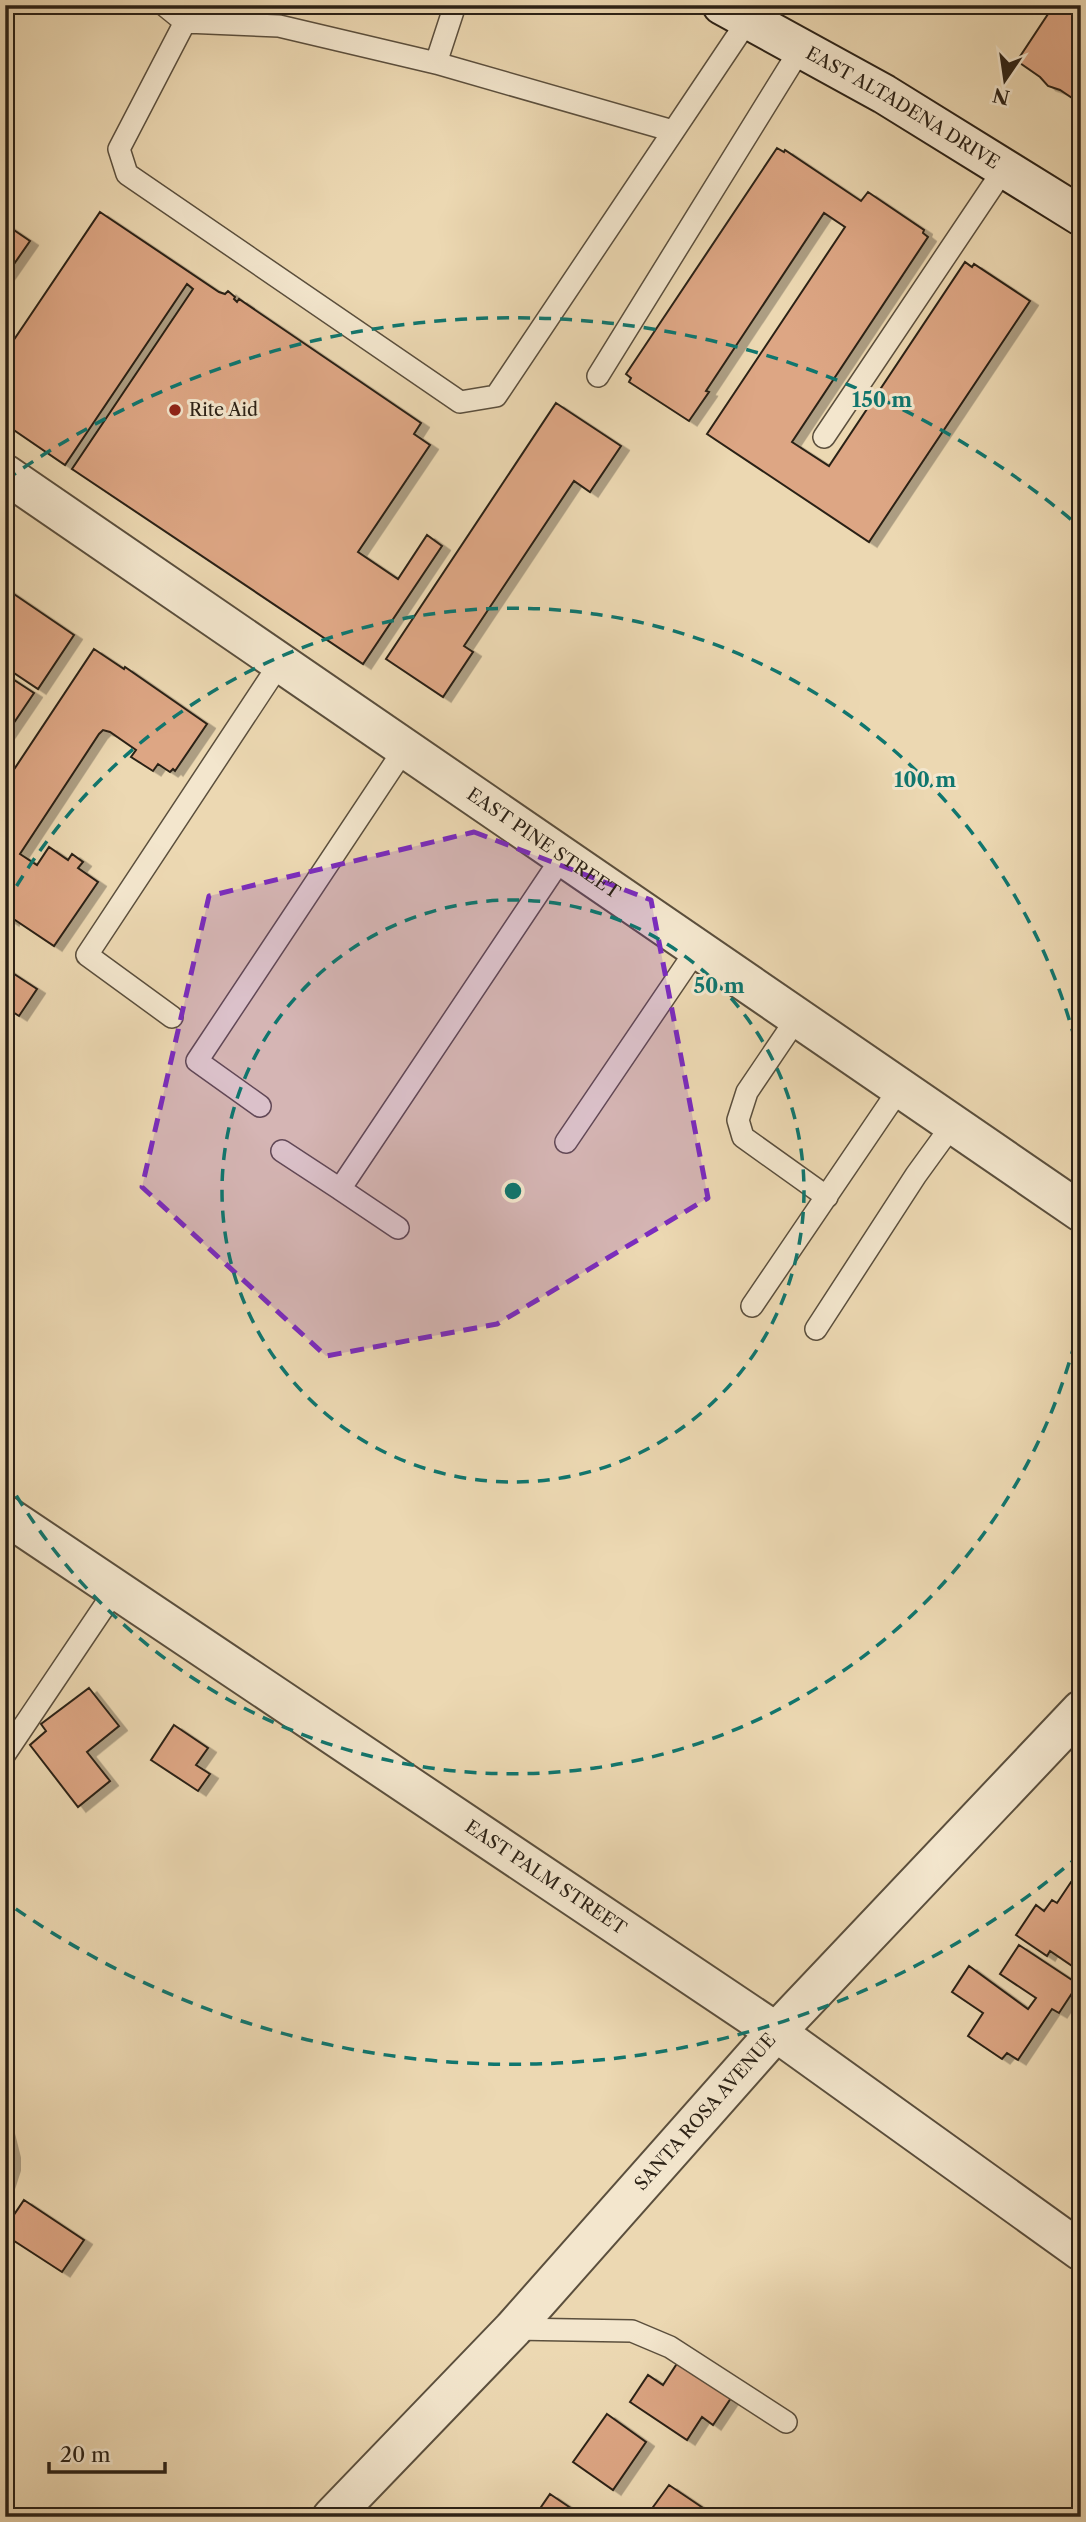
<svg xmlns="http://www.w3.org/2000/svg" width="1086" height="2522" font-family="'Libre Caslon Text',serif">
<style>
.building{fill:#dda684;stroke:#2b2116;stroke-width:2;filter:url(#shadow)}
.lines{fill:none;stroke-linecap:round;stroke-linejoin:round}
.lane-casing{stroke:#5b4f3d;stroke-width:24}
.street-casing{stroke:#5b4f3d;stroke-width:42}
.secondary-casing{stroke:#2b2116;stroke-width:42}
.lane{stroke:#f3e6cd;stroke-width:21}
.street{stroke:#f3e6cd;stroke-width:38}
.secondary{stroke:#f3e6cd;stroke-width:38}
.marked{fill:#7b2cbf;fill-opacity:0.2;stroke:#7b2cbf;stroke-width:5;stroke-dasharray:14 9;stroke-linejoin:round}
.ring{fill:none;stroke:#0f766e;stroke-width:3.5;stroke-dasharray:12 9}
.poi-dot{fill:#8f2418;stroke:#f3e6cd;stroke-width:2.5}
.labels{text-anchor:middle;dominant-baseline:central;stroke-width:6;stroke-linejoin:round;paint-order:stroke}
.street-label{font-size:18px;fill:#2b2116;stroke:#f3e6cd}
.poi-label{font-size:18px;fill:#2b2116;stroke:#f3e6cd;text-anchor:start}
.centre{fill:#0f766e;stroke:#f3e6cd;stroke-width:3.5}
.ring-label{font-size:21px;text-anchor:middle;font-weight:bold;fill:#0f766e;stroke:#f3e6cd;stroke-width:6;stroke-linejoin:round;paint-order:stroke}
</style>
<defs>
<filter id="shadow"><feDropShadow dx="8" dy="4.5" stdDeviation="0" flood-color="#0004"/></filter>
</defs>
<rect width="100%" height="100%" fill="#ecd8b2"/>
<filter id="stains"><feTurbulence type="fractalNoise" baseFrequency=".00286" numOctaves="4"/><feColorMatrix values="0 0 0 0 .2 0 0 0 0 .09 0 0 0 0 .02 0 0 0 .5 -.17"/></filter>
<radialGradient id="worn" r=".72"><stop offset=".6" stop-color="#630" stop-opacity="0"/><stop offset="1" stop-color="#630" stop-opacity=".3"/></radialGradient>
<path class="building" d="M1054 5H1064L1081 16V104L1060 90 1048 86 1040 77 1017 61Z
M777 148 784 152 785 150 861 201 868 192 924 230 923 233 928 237 792 442 829 466 965 262 972 267 974 264 1030 301 869 542 707 434 845 227 824 213 706 391 709 392 689 421 629 382 631 378 626 374Z
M100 212 219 292 225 294 228 291 235 297 234 299 237 302 239 299 421 423 414 434 430 445 358 552 398 579 427 535 442 546 363 664 72 469 193 289 187 284 65 465 5 424V353Z
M5 224 30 241 5 277Z
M556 403 621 446 590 492 574 481 464 646 473 652 443 697 386 659Z
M5 588 74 635 38 689 5 667Z
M94 649 124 669 125 667 207 724 175 771 173 769 170 772 158 764 153 771 131 757 136 750 110 732 103 730 99 734 20 854 37 865 49 847 68 860 72 854 83 862 78 868 98 882 54 946 12 918 11 921 5 917V783Z
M5 674 34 693 5 736Z
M5 968 37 989 19 1016 5 1007Z
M89 1688 119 1726 87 1752 110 1781 78 1807 30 1745 46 1731 41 1724Z
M174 1725 208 1748 196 1765 210 1774 198 1791 151 1760Z
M1071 1882 1081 1888V1972L1050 1951 1047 1956 1016 1935 1036 1905 1044 1911 1052 1900 1057 1903Z
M1019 1945 1078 1984 1059 2013 1052 2009 1018 2060 1007 2053 1002 2059 968 2036 983 2013 952 1992 969 1966 1028 2009 1036 1998 1000 1974Z
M5 2125 12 2153V2166L5 2188Z
M24 2200 84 2240 62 2272 5 2235V2228Z
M680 2359 733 2395 713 2425 702 2417 687 2440 630 2402 648 2375 663 2385Z
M607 2414 646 2442 613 2490 573 2462Z
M669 2485 712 2514 710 2517H652L648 2514Z
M550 2494 584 2517H549L539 2510Z"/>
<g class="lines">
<defs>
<path id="lane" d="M164 5 185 22 119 149 127 174 460 402 496 396 748 20
M185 22 279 26 436 63 673 131
M436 63 455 5
M598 376 801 48
M824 437 1004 169
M172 1017 87 955 280 663
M797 1018 747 1092 738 1120 743 1137 827 1197
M260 1106 197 1061 405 748
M566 1142 697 949
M282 1151 340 1189 563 856
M340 1189 398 1228
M752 1306 900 1088
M816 1329 916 1175 953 1124
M5 1754 116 1589
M513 2329 632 2331 670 2347 786 2422"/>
<g id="street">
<path id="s1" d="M5 474 1081 1212"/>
<path id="s2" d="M5 1515 776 2032 1081 2251"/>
<path id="s3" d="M332 2517 513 2329 776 2032 1081 1710"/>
</g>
<g id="secondary">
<path id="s4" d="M722 5 884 94 1081 216"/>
</g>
</defs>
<use href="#lane" class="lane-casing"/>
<use href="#street" class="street-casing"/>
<use href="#secondary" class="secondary-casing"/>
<use href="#lane" class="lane"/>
<use href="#street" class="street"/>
<use href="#secondary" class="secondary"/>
</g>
<path class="marked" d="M474 832 651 900 708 1198 497 1324 326 1356 142 1187 209 896Z"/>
<g class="ring">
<circle cx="513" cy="1191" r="291"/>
<path d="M1080 1322A582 582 0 0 1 6 1478M6 904A582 582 0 0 1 1080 1060"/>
<path d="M1080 1855A873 873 0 0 1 6 1902M6 480A873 873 0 0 1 1080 527"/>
</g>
<circle class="poi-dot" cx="175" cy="410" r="7"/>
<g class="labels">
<g class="street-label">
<text stroke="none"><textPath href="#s4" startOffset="208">EAST ALTADENA DRIVE</textPath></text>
<text stroke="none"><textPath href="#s1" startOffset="653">EAST PINE STREET</textPath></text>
<text stroke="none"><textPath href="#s2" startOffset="651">EAST PALM STREET</textPath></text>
<text stroke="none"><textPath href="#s3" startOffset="551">SANTA ROSA AVENUE</textPath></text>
</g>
<g class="poi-label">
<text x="189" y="410">Rite Aid</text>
</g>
</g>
<circle cx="513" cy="1191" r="10" class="centre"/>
<g class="ring-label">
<text x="882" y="407">150 m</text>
<text x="925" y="787">100 m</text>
<text x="719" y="993">50 m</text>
</g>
<rect width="1086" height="2522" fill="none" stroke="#ecd8b2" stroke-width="28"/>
<rect x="7" y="7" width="1072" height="2508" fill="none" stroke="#2b2116" stroke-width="3.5"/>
<rect x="14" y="14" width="1058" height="2494" fill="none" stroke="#2b2116" stroke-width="2"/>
<g transform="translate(1005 80) rotate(193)" stroke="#f3e6cd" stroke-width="5" paint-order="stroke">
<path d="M0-5L12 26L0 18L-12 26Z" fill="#2b2116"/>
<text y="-10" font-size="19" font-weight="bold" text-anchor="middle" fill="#2b2116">N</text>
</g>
<path d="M49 2462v10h116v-10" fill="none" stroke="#2b2116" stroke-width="3.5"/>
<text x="60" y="2462" font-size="21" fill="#2b2116" stroke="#f3e6cd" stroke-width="5" paint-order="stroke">20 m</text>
<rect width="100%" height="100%" filter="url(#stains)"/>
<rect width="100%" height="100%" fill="url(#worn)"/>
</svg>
